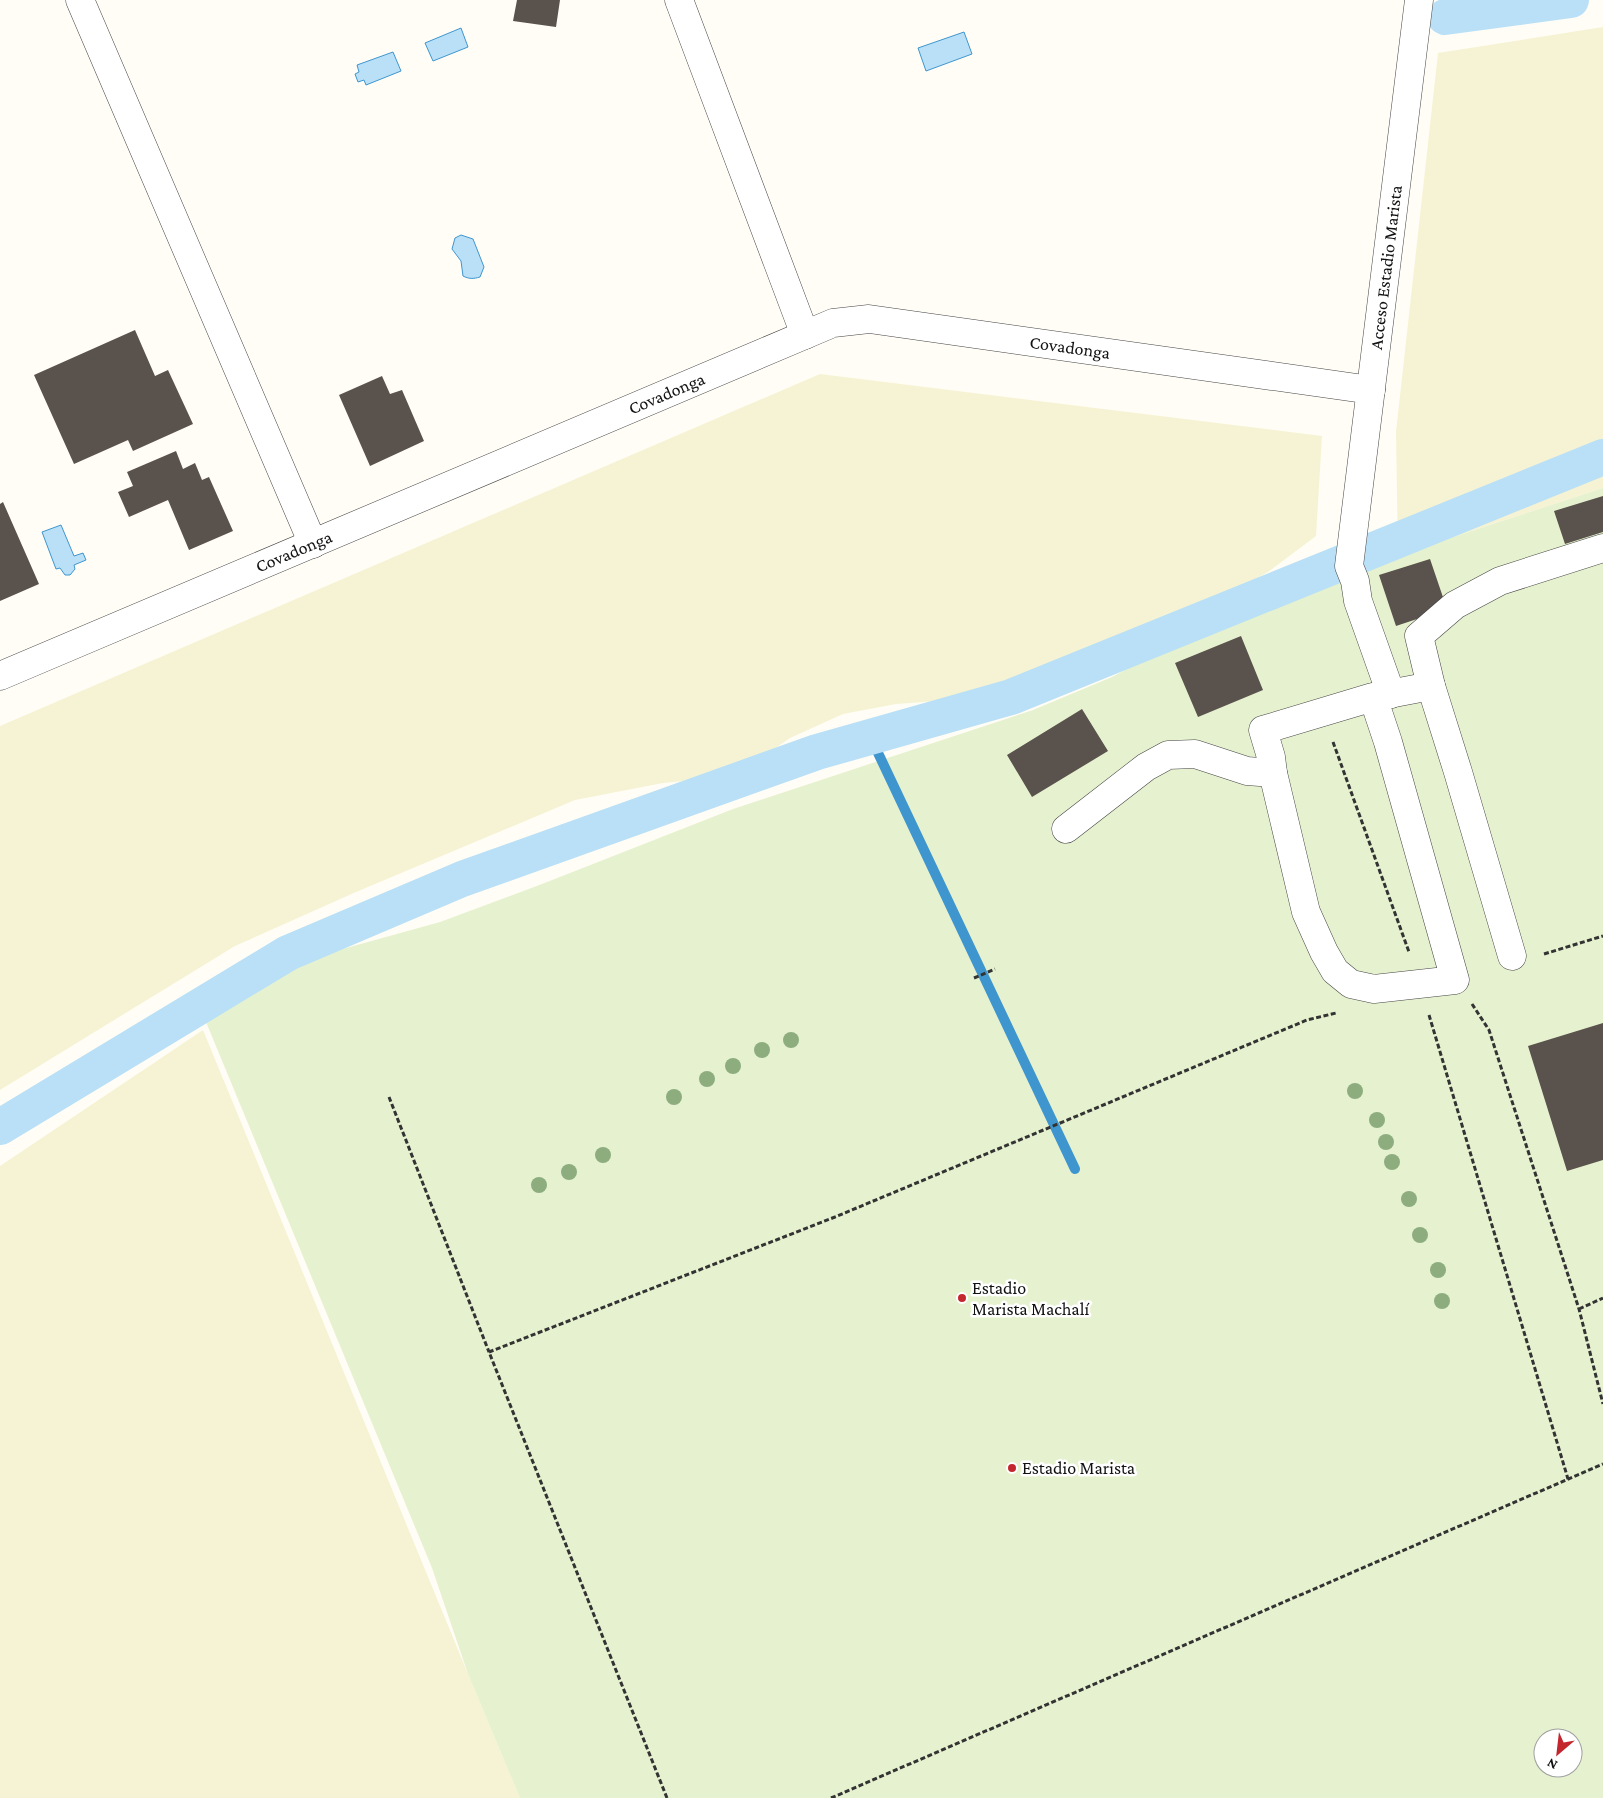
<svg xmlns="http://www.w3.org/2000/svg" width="1603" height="1798" font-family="'Crimson Pro',serif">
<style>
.farmland{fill:#f6f3d4}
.pitch{fill:#e6f2cf;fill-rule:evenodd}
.water{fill:#b9e0f7;stroke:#3f96cf}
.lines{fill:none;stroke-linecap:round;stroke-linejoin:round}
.stream{stroke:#3f96cf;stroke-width:10}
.canal{stroke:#b9e0f7;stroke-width:36}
.building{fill:#5a524d}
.minor-casing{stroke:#444;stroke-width:29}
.path{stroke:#333;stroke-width:3;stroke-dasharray:5 2.5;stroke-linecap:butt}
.minor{stroke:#fff;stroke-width:28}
.tree{fill:#8dad7f}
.poi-dot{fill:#c4262e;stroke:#fff;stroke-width:2}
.labels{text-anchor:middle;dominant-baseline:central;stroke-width:5;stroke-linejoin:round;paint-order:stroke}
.street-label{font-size:18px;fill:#111;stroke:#fff}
.poi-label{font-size:18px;fill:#111;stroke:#fff;text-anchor:start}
</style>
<rect width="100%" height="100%" fill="#fffdf5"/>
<path class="farmland" d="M1603 27V488L1398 555 1396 432 1438 53Z
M820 374 1322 436 1316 536 1268 572 1097 669 1051 688 1006 696 896 704 843 714 790 738 764 756 727 777 663 783 575 800 356 892 235 946 0 1090V726Z
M203 1030 468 1674 520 1798H0V1166Z"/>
<path class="pitch" d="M1603 488V1798H520L468 1674 432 1568 201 1010 292 963 440 922 542 884 733 809 1033 710 1112 677 1212 623 1267 590 1298 578 1398 555ZM1543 1738H1573V1768H1543Z"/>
<path class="water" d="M461 28 468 47 433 61 425 43Z
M964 32 972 54 926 71 918 48Z
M393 52 401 71 366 85 364 80 358 82 355 74 359 72 357 65Z
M461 235 473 239 484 267 480 277C473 279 469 279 463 276L461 261 452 249 455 238Z
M61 525 74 556 83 553 86 560 74 565 75 569 70 575H65L60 568 56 569 42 532Z"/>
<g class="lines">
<path class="stream" d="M870 736 1075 1169"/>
<path class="canal" d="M1445 17 1571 0
M0 1127 288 953 462 879 817 752 1011 697 1603 457"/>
</g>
<path class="building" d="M517 0H560L556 27 513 21Z
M135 330 155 376 168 370 193 424 133 451 128 440 74 464 34 375Z
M382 376 390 394 402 390 424 441 370 466 339 395Z
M176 451 183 469 195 463 202 480 209 477 233 531 189 550 168 500 129 517 118 492 133 486 127 472Z
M1603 496V532L1565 544 1554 511Z
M3 502 39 584 0 601V504Z
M1430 559 1447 609 1396 626 1379 575Z
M1241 636 1263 690 1198 717 1175 663Z
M1082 709 1108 751 1032 797 1007 755Z
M1603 1023V1160L1567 1171 1528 1046Z"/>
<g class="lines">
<defs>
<g id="minor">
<path d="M80 0 313 544"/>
<path d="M679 0 805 335"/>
<path id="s1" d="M0 676 833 323 869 319 1371 390"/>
<path id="s2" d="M1391 694 1358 601 1355 581 1349 566 1419 0"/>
<path d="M1373 697 1388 742 1455 980 1374 989 1351 984 1335 971 1324 952 1306 912 1273 773 1271 757 1263 730 1373 697 1431 686"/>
<path d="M1066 829 1146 767 1168 755 1195 754 1247 771 1273 773"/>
<path d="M1512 956 1458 772 1431 686 1419 636 1455 605 1500 581 1603 548"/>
</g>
</defs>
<use href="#minor" class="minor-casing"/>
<path class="path" d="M1333 742 1409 952
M1544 954 1603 936
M974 978 995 969
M1472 1004 1489 1030 1579 1309 1603 1404
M1429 1015 1568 1479
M389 1097 489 1352
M1579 1309 1603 1298
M667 1798 489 1352 835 1217 1307 1020 1336 1013
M831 1798 1603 1464"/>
<use href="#minor" class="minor"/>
</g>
<g class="tree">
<circle cx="791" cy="1040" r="8"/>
<circle cx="762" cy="1050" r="8"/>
<circle cx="733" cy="1066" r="8"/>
<circle cx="707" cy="1079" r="8"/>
<circle cx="1355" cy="1091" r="8"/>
<circle cx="674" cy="1097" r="8"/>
<circle cx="1377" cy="1120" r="8"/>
<circle cx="1386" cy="1142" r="8"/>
<circle cx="603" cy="1155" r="8"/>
<circle cx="1392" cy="1162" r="8"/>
<circle cx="569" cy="1172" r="8"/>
<circle cx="539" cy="1185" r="8"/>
<circle cx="1409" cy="1199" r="8"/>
<circle cx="1420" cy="1235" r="8"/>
<circle cx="1438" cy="1270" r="8"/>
<circle cx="1442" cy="1301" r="8"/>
</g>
<g class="poi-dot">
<circle cx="962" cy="1298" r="5"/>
<circle cx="1012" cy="1468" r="5"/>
</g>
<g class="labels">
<g class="street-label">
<text stroke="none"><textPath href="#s2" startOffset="436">Acceso Estadio Marista</textPath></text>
<text stroke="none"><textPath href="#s1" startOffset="1144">Covadonga</textPath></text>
<text stroke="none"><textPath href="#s1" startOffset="724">Covadonga</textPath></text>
<text stroke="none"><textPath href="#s1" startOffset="319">Covadonga</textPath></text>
</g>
<g class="poi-label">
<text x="972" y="1288">Estadio<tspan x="972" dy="21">Marista Machalí</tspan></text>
<text x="1022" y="1468">Estadio Marista</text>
</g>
</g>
<g transform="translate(1558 1753) rotate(208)"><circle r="24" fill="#ffffff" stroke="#a0a0a0"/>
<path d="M0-4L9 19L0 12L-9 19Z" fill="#c4262e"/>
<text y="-8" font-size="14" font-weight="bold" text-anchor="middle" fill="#111111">N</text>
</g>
</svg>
